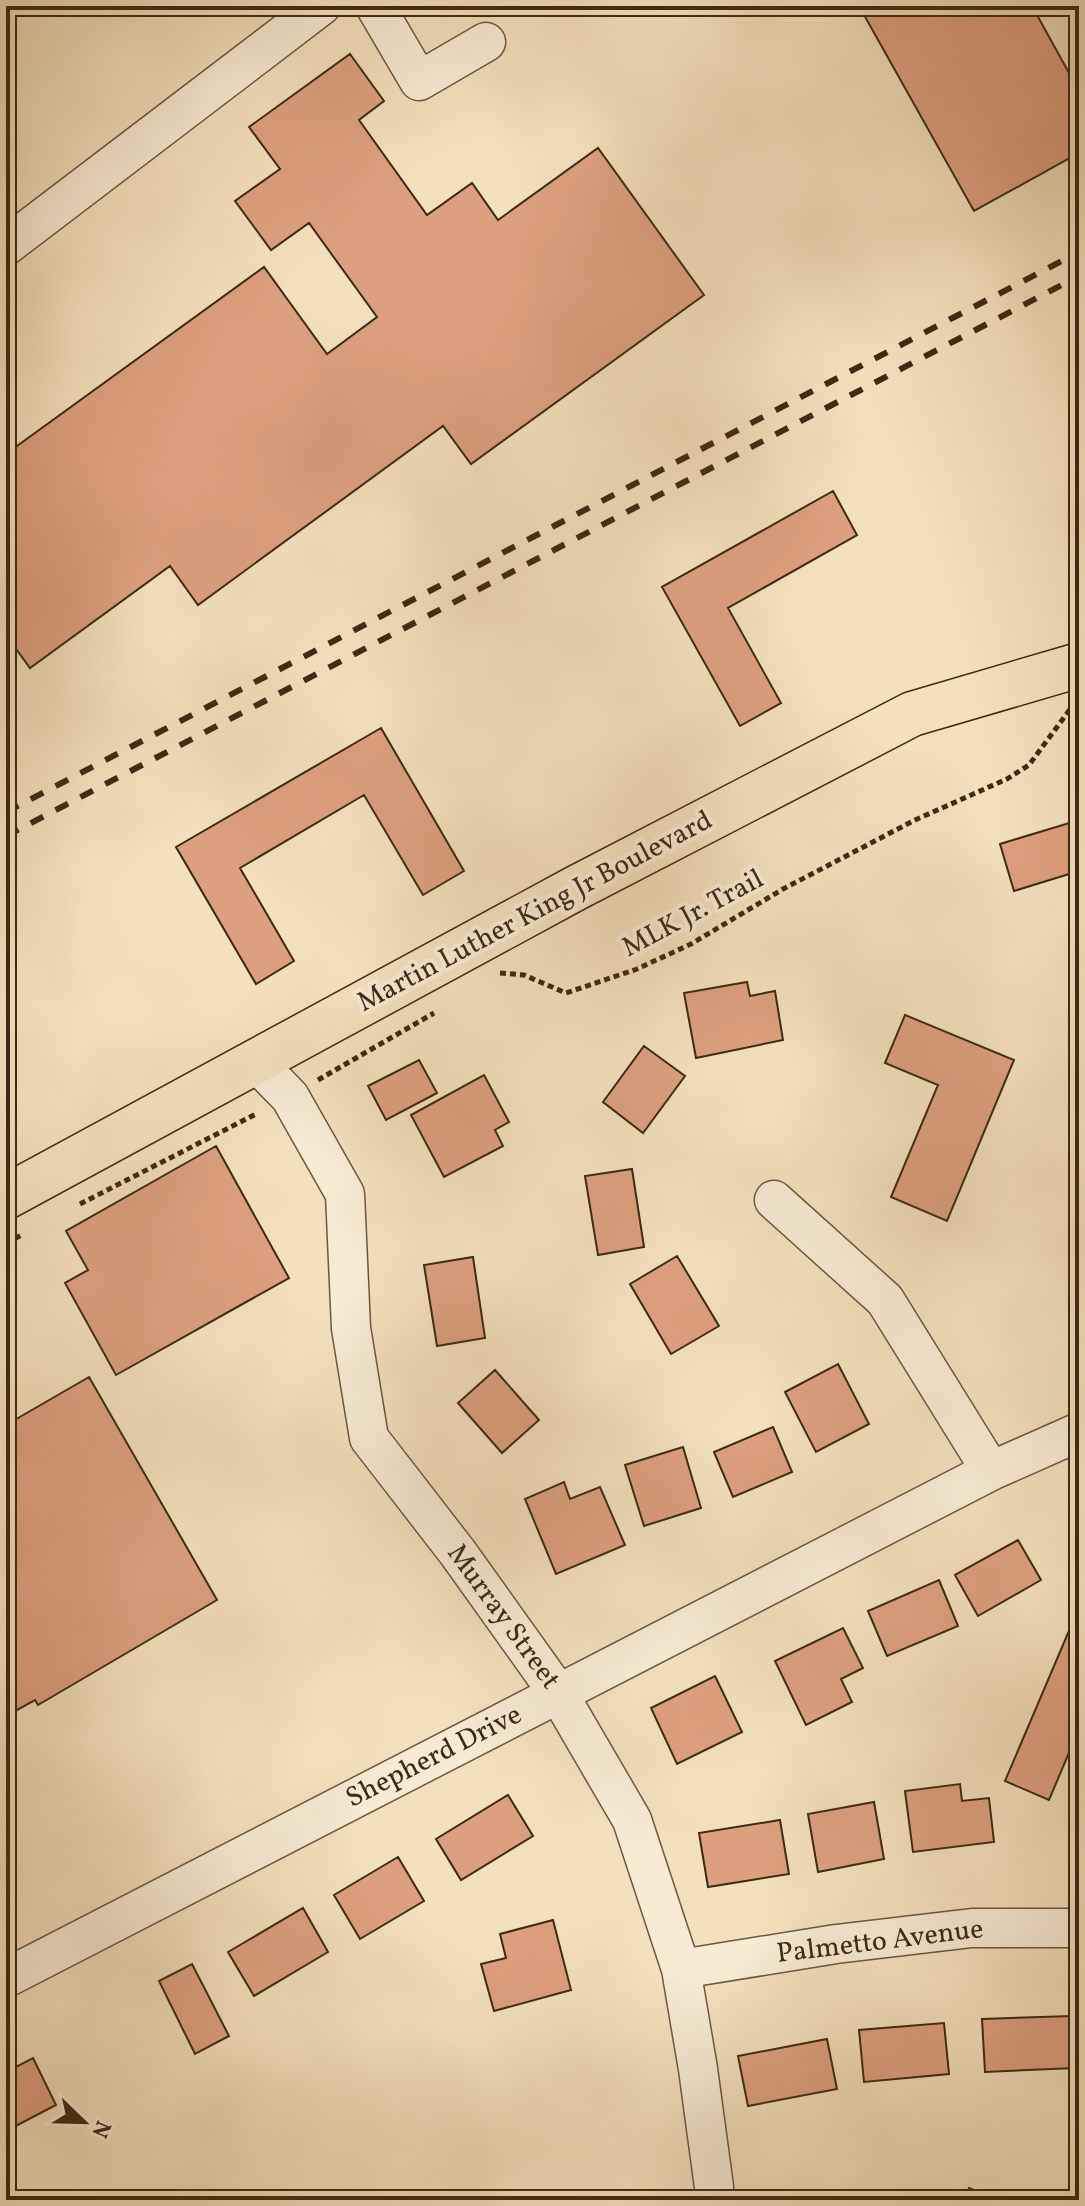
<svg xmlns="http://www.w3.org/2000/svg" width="1085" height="2206" font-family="Vollkorn,serif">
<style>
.building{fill:#dda07e;stroke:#3c2a15;stroke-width:2}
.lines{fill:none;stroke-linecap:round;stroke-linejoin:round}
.minor-casing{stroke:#6a583f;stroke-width:41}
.major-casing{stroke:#3c2a15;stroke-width:47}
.path{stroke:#3c2a15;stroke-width:5;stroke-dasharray:6 4;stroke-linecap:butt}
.minor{stroke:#f7ebd4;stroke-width:38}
.major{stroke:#f3e0bd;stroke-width:44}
.rail{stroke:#3c2a15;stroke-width:6;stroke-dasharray:14 14;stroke-linecap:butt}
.labels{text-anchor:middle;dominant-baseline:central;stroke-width:8;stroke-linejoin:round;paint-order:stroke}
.street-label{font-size:28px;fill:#3c2a15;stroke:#f7ebd4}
</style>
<rect width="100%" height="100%" fill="#f3e0bd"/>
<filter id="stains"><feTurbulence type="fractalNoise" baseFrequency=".0025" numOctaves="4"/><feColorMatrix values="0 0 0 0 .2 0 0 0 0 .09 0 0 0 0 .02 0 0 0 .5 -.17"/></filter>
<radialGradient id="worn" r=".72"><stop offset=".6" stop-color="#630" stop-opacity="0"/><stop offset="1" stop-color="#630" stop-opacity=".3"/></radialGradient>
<path class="building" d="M859 6H1032L1079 91V153L974 211Z
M350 54 384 101 359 120 427 215 472 183 498 220 598 148 704 295 471 464 443 426 198 605 170 566 30 668 6 635V454L264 267 327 354 377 317 309 223 271 250 235 201 280 169 249 127Z
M833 491 857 535 728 608 781 703 740 726 662 587Z
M381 728 464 871 423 895 364 795 240 868 294 961 256 984 176 847Z
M1079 820V871L1014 891 1000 844Z
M747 982 750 996 775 991 783 1040 696 1058 684 993Z
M905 1015 1014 1060 947 1221 891 1197 938 1085 885 1063Z
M644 1046 685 1076 643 1133 603 1102Z
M419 1060 437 1093 386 1120 368 1086Z
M484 1075 509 1122 495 1130 503 1146 444 1177 411 1115Z
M216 1146 289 1278 116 1375 65 1283 88 1270 66 1231Z
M632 1169 644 1247 598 1255 585 1176Z
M677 1256 719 1326 671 1354 630 1284Z
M473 1257 485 1338 437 1346 424 1265Z
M838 1364 869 1424 816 1452 785 1392Z
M495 1370 539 1420 502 1453 458 1403Z
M89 1377 217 1600 38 1705 35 1700 6 1716V1425Z
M773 1427 792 1472 733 1497 714 1452Z
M683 1447 701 1508 644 1526 625 1465Z
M564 1482 570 1499 600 1487 625 1545 556 1574 525 1499Z
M1018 1540 1041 1580 978 1616 955 1575Z
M939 1580 958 1626 887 1656 868 1611Z
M1074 1619 1079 1621V1729L1049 1800 1005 1781Z
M843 1628 863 1668 841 1679 852 1702 806 1725 775 1661Z
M715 1676 742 1732 677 1764 651 1708Z
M960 1784 962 1801 989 1798 994 1842 913 1852 905 1791Z
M508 1795 533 1836 461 1880 436 1839Z
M874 1802 884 1859 818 1872 808 1814Z
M780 1820 789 1874 708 1887 699 1833Z
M398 1857 424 1901 360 1939 334 1895Z
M303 1908 328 1952 254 1996 228 1952Z
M553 1920 571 1990 494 2011 481 1964 506 1958 500 1934Z
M192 1964 229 2036 195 2054 159 1981Z
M1072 2016 1075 2068 985 2072 982 2019Z
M944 2023 949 2074 864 2082 859 2030Z
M827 2039 837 2089 748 2106 738 2056Z
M33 2058 56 2105 6 2131V2072Z
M969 2188 997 2200H964Z"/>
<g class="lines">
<defs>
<path id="minor" d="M375 6 419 81 486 42
M6 246 321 6
M255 1061 290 1097 345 1194 351 1328 369 1438 458 1553 558 1693 632 1820 681 1969 698 2069 714 2187V2200
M774 1200 885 1300 991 1471
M681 1969 836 1944 972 1928H1079
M6 1978 991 1471 1079 1432"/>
<path id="major" d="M6 1197 576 888 912 714 1079 665"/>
</defs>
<use href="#minor" class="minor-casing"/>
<use href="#major" class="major-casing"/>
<path class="path" d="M500 973 524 975 566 993 637 969 691 944 783 889 915 820 1007 779 1029 765 1071 708
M318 1080 434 1013
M80 1204 256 1114
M6 1243 22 1235"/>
<use href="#minor" class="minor"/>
<use href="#major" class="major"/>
<path class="rail" d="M6 812 1079 252
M6 836 1079 276"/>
</g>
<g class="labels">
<g class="street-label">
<text transform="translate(535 912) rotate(-28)">Martin Luther King Jr Boulevard</text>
<text transform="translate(693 914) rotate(-28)">MLK Jr. Trail</text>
<text transform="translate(503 1617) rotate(54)">Murray Street</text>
<text transform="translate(434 1757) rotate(-27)">Shepherd Drive</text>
<text transform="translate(880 1942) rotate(-7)">Palmetto Avenue</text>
</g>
</g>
<rect width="1085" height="2206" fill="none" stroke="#f3e0bd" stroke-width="32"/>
<rect x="8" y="8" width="1069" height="2190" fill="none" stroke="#3c2a15" stroke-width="4"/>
<rect x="16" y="16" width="1053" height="2174" fill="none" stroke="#3c2a15" stroke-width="2"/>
<g transform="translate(84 2122) rotate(113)" stroke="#f7ebd4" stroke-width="6" paint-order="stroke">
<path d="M0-6L14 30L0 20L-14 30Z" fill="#3c2a15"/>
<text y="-12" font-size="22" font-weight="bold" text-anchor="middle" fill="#3c2a15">N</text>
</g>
<rect width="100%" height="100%" filter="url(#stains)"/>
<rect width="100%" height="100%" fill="url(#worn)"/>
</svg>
